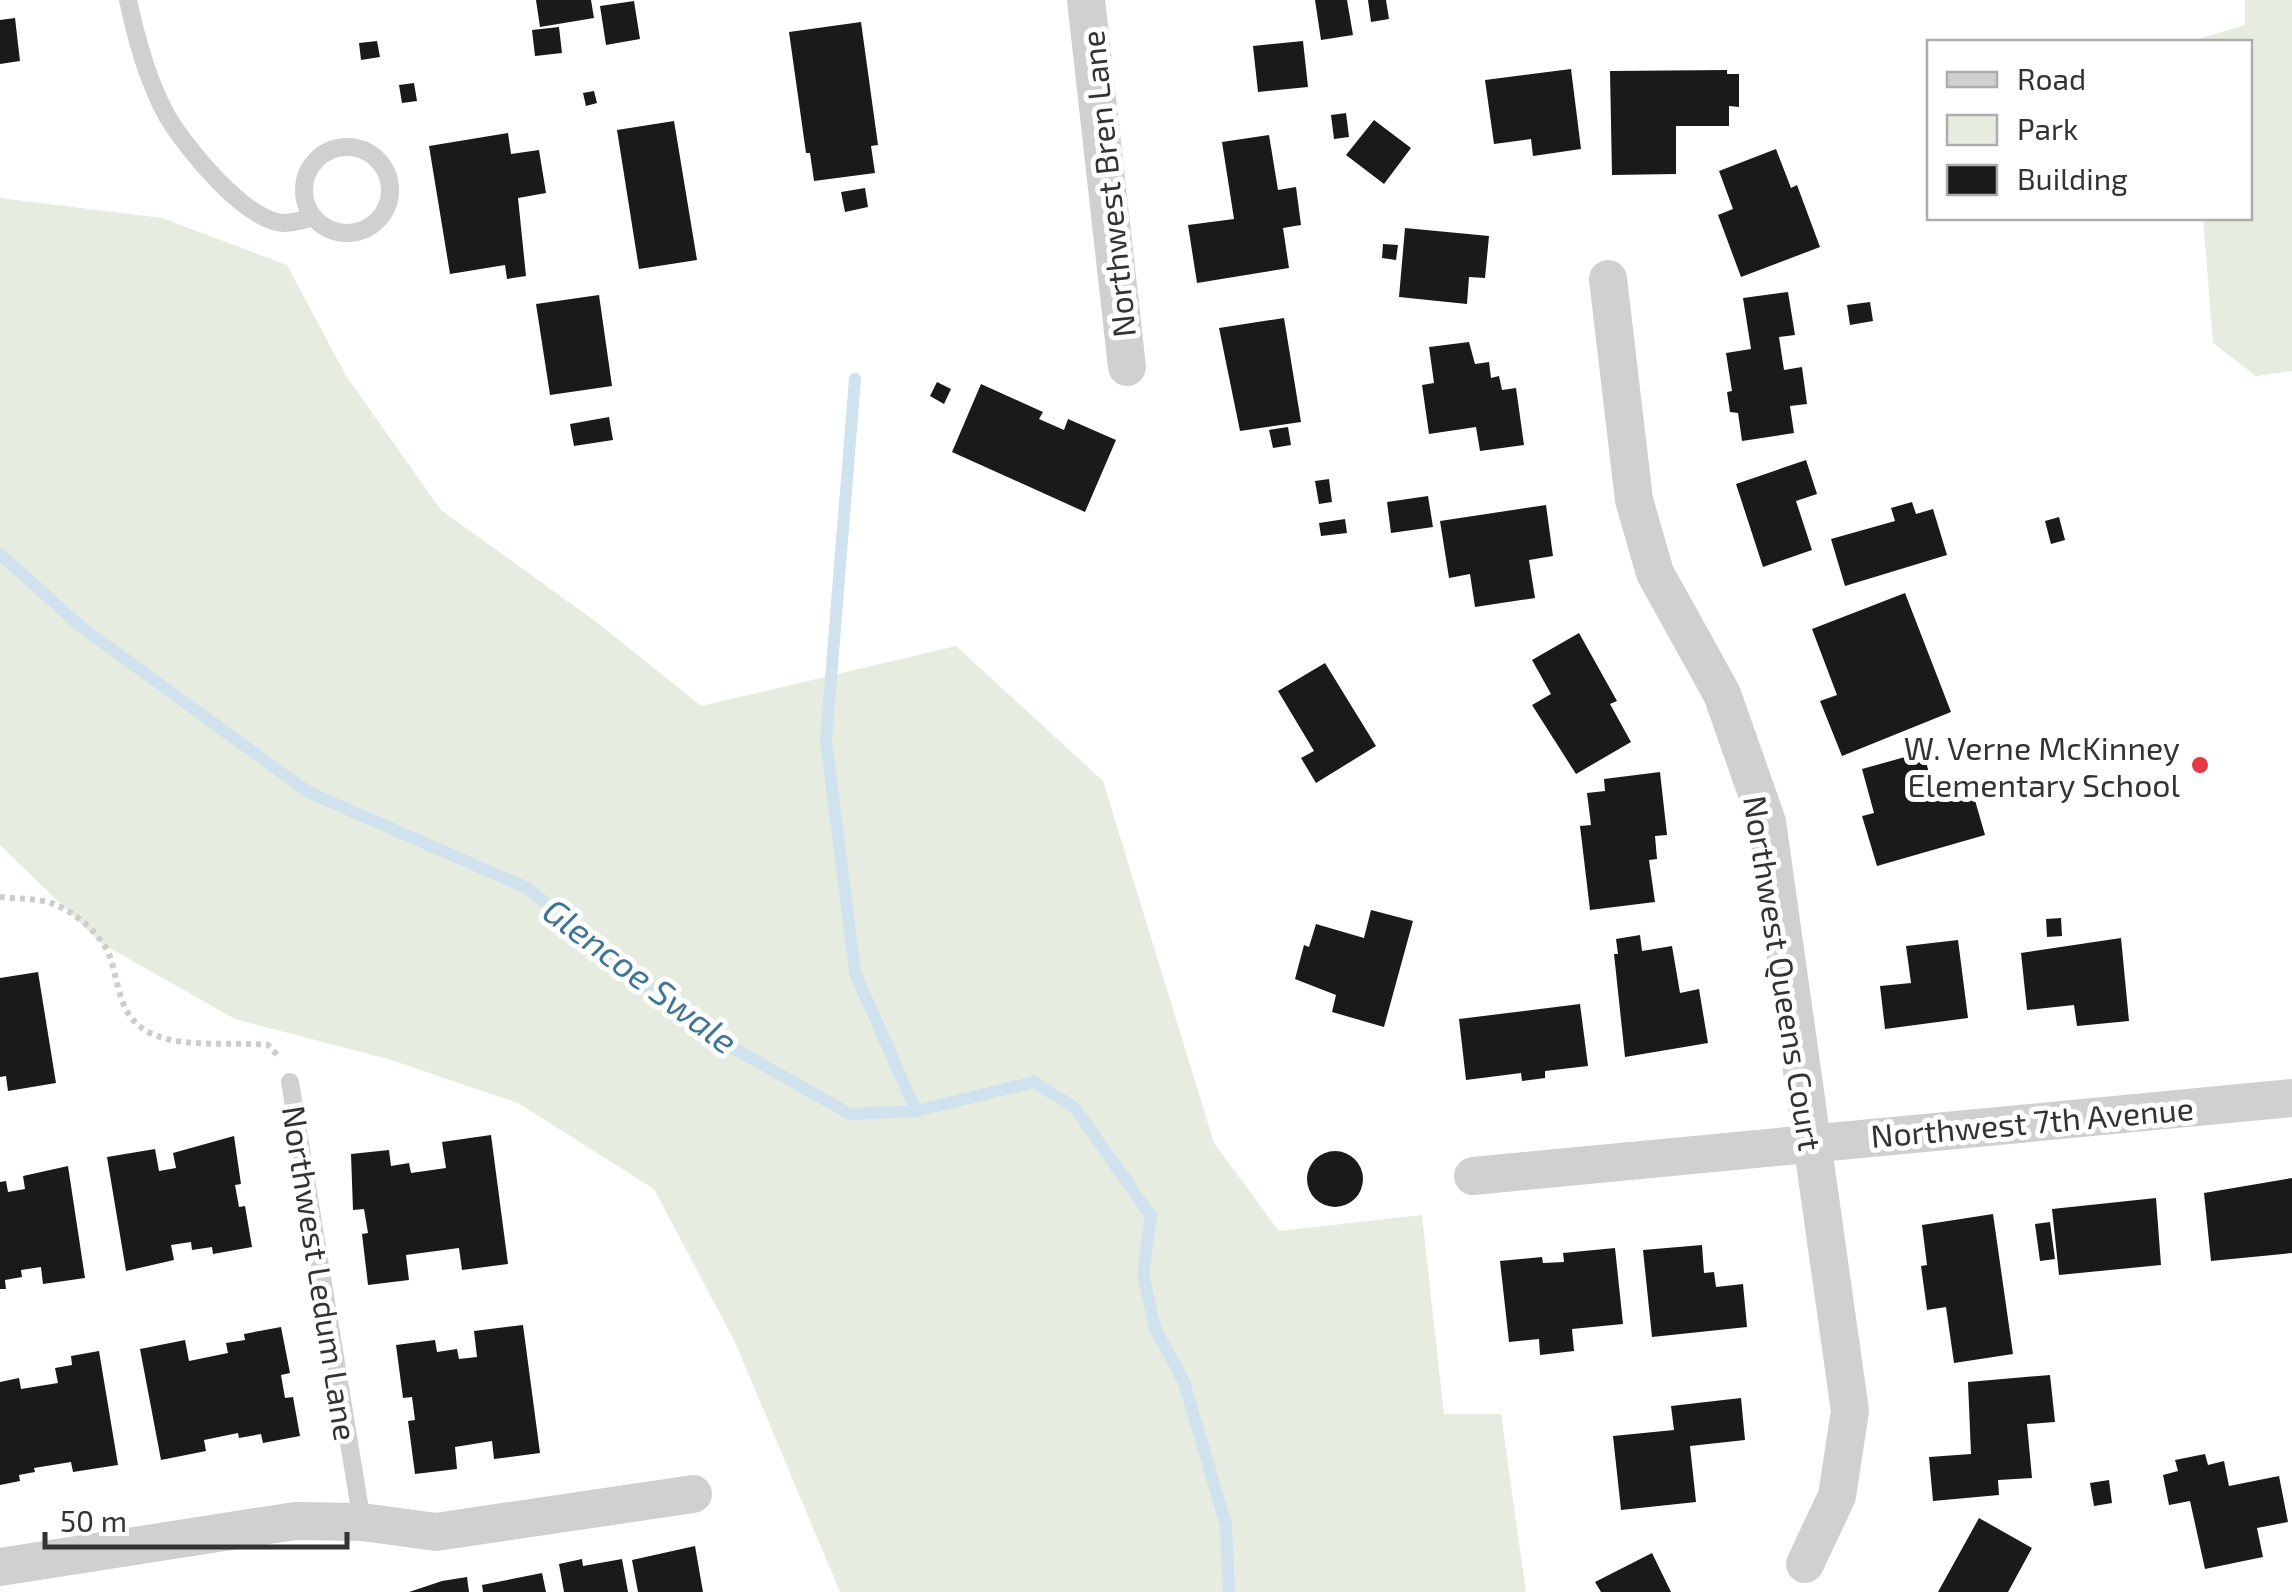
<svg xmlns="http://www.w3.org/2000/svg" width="2292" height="1592" font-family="'Exo 2',sans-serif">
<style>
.green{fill:#e6ecdf}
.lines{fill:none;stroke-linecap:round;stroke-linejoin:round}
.stream{stroke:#cfe2ee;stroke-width:12}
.building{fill:#1a1a1a}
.path{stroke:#cdcdcd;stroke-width:6;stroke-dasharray:5 5;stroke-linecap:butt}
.service{stroke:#d0d0d0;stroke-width:18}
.minor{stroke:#d0d0d0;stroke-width:38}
.poi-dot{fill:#e63946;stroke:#fff;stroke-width:4}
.labels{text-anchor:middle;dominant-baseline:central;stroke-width:10;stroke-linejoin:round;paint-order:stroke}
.street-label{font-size:32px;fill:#333;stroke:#fff}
.poi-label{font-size:32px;fill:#333;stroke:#fff;text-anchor:end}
.water-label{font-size:35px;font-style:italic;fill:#3f7597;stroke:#fff}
</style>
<rect width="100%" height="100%" fill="#fff"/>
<path class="green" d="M2245 0H2292V371L2256 376 2213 343 2203 218H2250V42H2188L2245 25Z
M0 198 162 218 287 265 346 376 441 510 599 624 701 706 956 646 1103 781 1214 1143 1279 1231 1422 1215 1444 1414H1501L1526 1592H840L735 1342 654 1189 518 1103 388 1059 235 1019 101 943 0 845Z"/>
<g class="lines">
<path class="stream" d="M855 379 826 740 855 973 916 1111
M0 554 80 626 308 792 527 888 703 1031 850 1114 916 1111 1034 1082 1075 1108 1151 1216 1143 1274 1155 1328 1184 1382 1226 1525 1229 1592"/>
</g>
<path class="building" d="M536 0H591L594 18 540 27Z
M1315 0H1347L1353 35 1321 40Z
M1368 0H1386L1389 19 1371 22Z
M634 1 640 39 606 45 600 6Z
M15 18 20 61 0 64V20Z
M861 22 878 145 871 146 875 173 814 181 810 153H806L789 32Z
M559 27 562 53 535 56 532 30Z
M377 41 380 57 361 60 359 43Z
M1303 41 1308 87 1258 92 1253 46Z
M1571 69 1581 149 1533 156 1531 139 1494 144 1485 80Z
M1727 70V74H1739V107L1729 106V126H1676V174L1612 175 1610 71Z
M414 83 417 101 402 103 399 85Z
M594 91 597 103 586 106 583 93Z
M1346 113 1349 137 1334 139 1331 115Z
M1374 120 1411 148 1384 184 1346 155Z
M674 121 697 260 639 269 617 130Z
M508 133 511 154 539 150 546 193 518 198 526 276 507 279 505 265 450 274 429 146Z
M1269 135 1278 190 1296 187 1301 225 1283 228 1289 268 1197 283 1188 225 1234 219 1222 142Z
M1776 149 1791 188 1797 185 1820 247 1741 277 1718 215 1733 209 1719 171Z
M865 188 868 207 845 212 841 192Z
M1405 228 1489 236 1485 278 1469 277 1467 304 1399 297Z
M1383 244 1398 245 1396 260 1382 258Z
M1788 292 1795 335 1779 337 1784 370 1802 367 1807 404 1790 406 1794 433 1742 441 1738 413 1730 412 1727 392 1732 391 1726 353 1751 349 1743 298Z
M599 295 612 386 550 395 536 304Z
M1870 302 1873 321 1850 325 1847 305Z
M1284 318 1301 422 1240 431 1219 328Z
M1469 342 1475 364 1489 362 1491 378 1499 376 1502 390 1516 388 1524 445 1480 451 1476 427 1429 434 1422 385 1434 383 1429 347Z
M937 382 951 389 944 404 930 396Z
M981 384 1043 412 1039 419 1064 430 1068 419 1116 440 1085 512 952 452Z
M609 417 613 440 574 446 570 424Z
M1288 427 1291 445 1273 448 1269 430Z
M1806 460 1817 494 1796 501 1812 550 1763 567 1736 484Z
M1329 479 1332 502 1319 504 1315 481Z
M1428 496 1433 527 1391 533 1387 502Z
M1912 502 1916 514 1933 509 1947 555 1845 586 1831 539 1895 521 1891 508Z
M1546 505 1553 556 1529 560 1535 598 1475 607 1470 574 1449 578 1440 521Z
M2059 517 2065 540 2051 544 2045 521Z
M1345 519 1347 533 1321 536 1319 523Z
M1905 593 1951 712 1842 756 1820 701 1837 695 1812 629Z
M1579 633 1617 701 1610 704 1631 742 1576 774 1532 705 1551 694 1532 660Z
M1325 663 1376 746 1316 783 1301 758 1314 751 1278 691Z
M1923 752 1937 800 1972 790 1985 835 1877 866 1862 816 1874 813 1862 769Z
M1660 772 1667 835 1655 836 1657 859 1649 860 1655 902 1590 910 1580 826 1591 825 1587 793 1605 791 1604 779Z
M1371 910 1413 921 1384 1027 1332 1012 1336 995 1295 979 1304 945 1309 947 1316 924 1364 938Z
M2061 918 2062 936 2047 937 2046 919Z
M1640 935 1642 951 1672 946 1680 993 1699 989 1708 1043 1625 1057 1614 954H1618L1616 939Z
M2121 938 2129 1021 2077 1026 2074 1005 2027 1010 2021 953Z
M1958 940 1968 1018 1885 1029 1880 986 1911 983 1906 946Z
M38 972 56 1083 8 1091 6 1076 0 1077V978Z
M1580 1004 1588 1066 1545 1071V1078L1522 1081 1521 1073 1466 1080 1459 1019Z
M491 1135 508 1264 462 1270 459 1248 406 1255 409 1280 368 1285 362 1234 368 1233 364 1209 353 1210 351 1154 389 1150 391 1166 409 1163 411 1173 446 1168 442 1142Z
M234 1136 241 1184 235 1185 239 1207 245 1206 252 1247 213 1254 212 1247 192 1250 191 1242 171 1245 174 1260 126 1271 107 1157 155 1149 159 1171 176 1168 173 1153Z
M1307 1179a28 28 0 1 1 56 0a28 28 0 1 1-56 0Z
M68 1166 85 1278 43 1284 41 1267 21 1270 22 1277 5 1280 6 1289H0V1182L6 1181 8 1192 25 1189 23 1176Z
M2292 1178V1253L2211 1261 2204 1193Z
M2156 1198 2161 1265 2059 1275 2052 1209Z
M1993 1214 2013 1354 1954 1363 1946 1307 1927 1310 1921 1266 1927 1265 1922 1225Z
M2050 1222 2055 1259 2040 1261 2035 1224Z
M1702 1245 1704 1273 1714 1272 1716 1287 1743 1284 1747 1327 1652 1337 1643 1250Z
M1615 1248 1623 1324 1572 1329 1574 1351 1540 1355 1539 1339 1509 1342 1500 1261 1542 1257 1543 1263 1564 1262 1563 1253Z
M523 1325 540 1453 494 1459 492 1441 455 1447 457 1469 415 1474 408 1421 415 1420 412 1397 403 1398 396 1345 435 1340 437 1352 457 1349 459 1359 477 1357 474 1331Z
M281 1327 290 1373 281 1375 285 1398 293 1397 300 1436 263 1443 261 1434 239 1438 238 1433 204 1440 206 1451 161 1460 140 1349 185 1340 189 1361 228 1353 226 1343 245 1340 244 1334Z
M99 1351 118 1465 73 1472 71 1462 34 1468 35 1472 19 1475 20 1481 0 1485V1382L19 1378 21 1389 58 1383 55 1368 72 1365 71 1356Z
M2050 1375 2055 1422 2027 1424 2032 1478 1998 1480 1999 1495 1933 1501 1929 1457 1971 1454 1968 1382Z
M1741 1398 1745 1440 1690 1446 1696 1502 1621 1510 1613 1436 1674 1430 1671 1406Z
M2205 1454 2208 1465 2224 1461 2229 1486 2279 1476 2288 1522 2257 1528 2263 1557 2205 1569 2190 1501 2169 1505 2163 1475 2178 1471 2175 1460Z
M2109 1480 2112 1503 2094 1506 2090 1483Z
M1979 1518 2032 1548 2008 1592H1938Z
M695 1546 703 1592H638L632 1560Z
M1652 1553 1671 1592H1601L1595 1582Z
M582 1559 583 1566 622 1559 628 1592H564L559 1564Z
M542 1573 546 1592H483L482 1585Z
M467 1577 469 1592H409L442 1581Z"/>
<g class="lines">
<path class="path" d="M0 897C16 899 39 898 54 904 78 914 106 938 112 963 120 992 121 1019 152 1034 187 1049 232 1041 268 1045L279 1057"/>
<path class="service" d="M128 0C136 38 148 82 167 116 186 148 245 221 284 223 293 223 305 219 314 217
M304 190a43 43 0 1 1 86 0a43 43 0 1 1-86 0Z
M290 1082 362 1522"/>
<path class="minor" d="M1086 0 1127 367
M1608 279 1634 500 1655 573 1722 694 1767 822 1850 1411 1837 1496 1805 1564
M1473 1176 2292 1098
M0 1567 295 1521 362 1522 436 1532 693 1494"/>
</g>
<circle class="poi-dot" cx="2200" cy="765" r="10"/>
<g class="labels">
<g class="street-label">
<text transform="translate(1107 184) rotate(-96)">Northwest Bren Lane</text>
<text transform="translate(1784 973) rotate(81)">Northwest Queens Court</text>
<text transform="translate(2032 1121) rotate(-5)">Northwest 7th Avenue</text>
<text transform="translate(321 1273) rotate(81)">Northwest Ledum Lane</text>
</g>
<g class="poi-label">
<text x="2180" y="747">W. Verne McKinney<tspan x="2180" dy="37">Elementary School</tspan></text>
</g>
<g class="water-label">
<text transform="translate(641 975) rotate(37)">Glencoe Swale</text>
</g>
</g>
<rect x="1927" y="40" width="325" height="180" fill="#ffffff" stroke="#adadad" stroke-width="2.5"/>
<rect x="1947" y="72" width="50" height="15" fill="#d0d0d0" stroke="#adadad" stroke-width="2.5"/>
<text x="2017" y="90" font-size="30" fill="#333333">Road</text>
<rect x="1947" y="115" width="50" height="30" fill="#e6ecdf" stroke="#adadad" stroke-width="2.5"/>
<text x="2017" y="140" font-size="30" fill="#333333">Park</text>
<rect x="1947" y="165" width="50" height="30" fill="#1a1a1a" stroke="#adadad" stroke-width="2.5"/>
<text x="2017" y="190" font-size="30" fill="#333333">Building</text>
<path d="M45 1532v15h302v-15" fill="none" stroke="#333333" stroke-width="5"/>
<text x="60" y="1532" font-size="30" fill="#333333" stroke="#ffffff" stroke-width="8" paint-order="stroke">50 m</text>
</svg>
